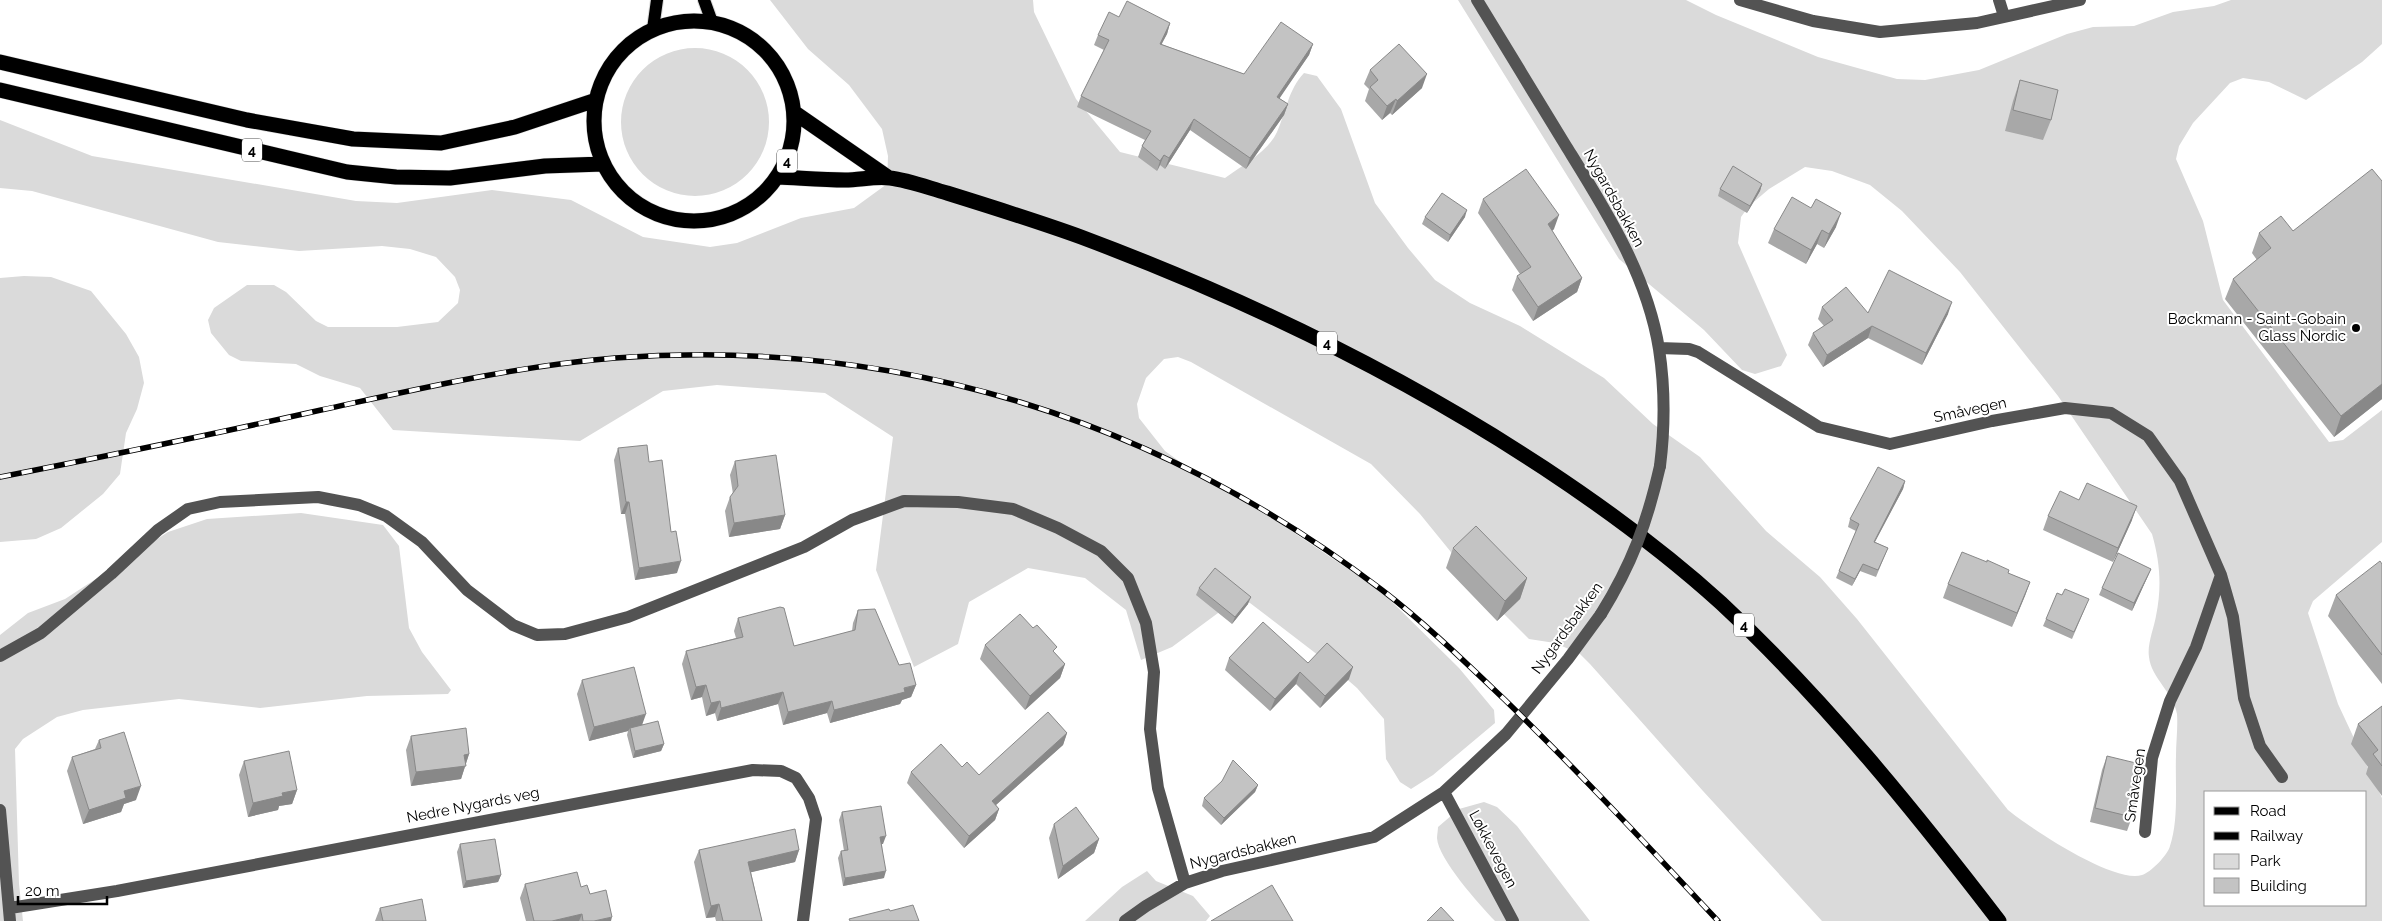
<svg xmlns="http://www.w3.org/2000/svg" width="2382" height="921" font-family="Raleway,sans-serif">
<style>
.green{fill:#dadada;fill-rule:evenodd}
.lines{fill:none;stroke-linecap:round;stroke-linejoin:round}
.major-casing{stroke:#dbdbdb;stroke-width:14}
.highway-casing{stroke:#dbdbdb;stroke-width:16}
.minor{stroke:#535353;stroke-width:12}
.major{stroke:#000;stroke-width:12}
.highway{stroke:#000;stroke-width:15}
.rail-casing{stroke:#000;stroke-width:5.5}
.rail{stroke:#fff;stroke-width:4;stroke-dasharray:11;stroke-linecap:butt}
.minor-bridge{stroke:#535353;stroke-width:12}
.wall{fill:#a8a8a8}
.shaded-wall{fill:#888}
.building{fill:#c3c3c3;stroke:#888}
.poi-dot{fill:#000;stroke:#fff;stroke-width:2}
.labels{text-anchor:middle;dominant-baseline:central;stroke-width:4;stroke-linejoin:round;paint-order:stroke}
.shield{fill:#fff;stroke:#4c4c4c;stroke-width:1}
.shield-label{font-size:14px;font-weight:bold;fill:#000}
.street-label{font-size:15px;fill:#000;stroke:#fff}
.poi-label{font-size:15px;fill:#000;stroke:#fff;text-anchor:end}
</style>
<rect width="100%" height="100%" fill="#fff"/>
<path class="green" d="M770 0H1033L1034 12 1076 99 1120 152 1225 178C1242 165 1268 152 1277 132 1286 112 1288 90 1304 73L1317 76 1341 109 1375 203 1408 248 1435 280 1470 303 1520 326 1604 378 1653 424 1700 457 1766 531 1820 577 1857 619 2008 810C2030 828 2114 884 2142 875 2150 873 2168 855 2170 846 2179 819 2175 784 2176 756 2176 742 2178 727 2177 714 2174 693 2151 678 2149 657 2147 644 2154 628 2156 616 2162 587 2160 562 2152 534L2058 396 1960 272 1902 211 1870 185 1832 171 1805 167 1769 189 1749 206 1741 217 1738 243 1787 355 1781 366 1755 374 1742 370 1704 330 1619 259 1458 0H1686L1716 15 1818 57 1897 79 1925 80 1979 70 2067 34 2093 27 2134 26 2173 12 2214 6 2231 0H2382V44L2362 62 2306 100 2269 82 2243 78 2230 83 2193 123 2179 146 2176 159 2203 221 2223 300 2329 442 2343 440 2382 410V542L2313 601 2308 613 2338 704 2382 798V921H1822L1703 791 1590 664 1580 654 1555 643 1529 639 1490 600 1420 514 1371 464 1191 362 1178 357 1164 359 1146 378 1137 404 1139 418 1165 451 1208 482 1256 507 1381 591 1459 668 1494 710 1495 723 1433 775 1411 789 1400 782 1386 759 1384 719 1357 688 1327 662 1250 603 1237 599 1172 647 1141 660 1126 610 1085 578 1028 568 969 602 958 644 914 667 876 570 893 437 825 393 717 385 663 391 580 441 393 430 360 388 320 376 296 364 241 361 229 355 211 333 208 320 214 308 247 285H274L286 292 316 321 328 327H397L438 322 458 303 460 290 455 277 436 257 410 249 382 246 299 251 218 242 32 191 0 188V120L92 156 356 201 397 203 492 190 571 200 643 237 710 247 737 243 801 218 854 208 887 184 888 156 882 129 849 85 808 49ZM2206 792H2366V905H2206Z
M621 122a74 74 0 1 1 148 0a74 74 0 1 1-148 0Z
M24 276 51 277 91 291 126 334 139 357 144 383 137 409 126 433 120 474 103 494 61 528 36 539 0 542V278Z
M301 513 383 525 399 546 409 628 422 652 451 690 448 694 367 696 260 708 179 699 83 710 57 717 23 739 15 749 19 884 23 921H0V635L28 613 65 599 168 532 207 519Z
M1484 802 1497 807 1517 826 1590 921H1495C1480 905 1438 859 1437 838 1437 835 1438 830 1438 827L1459 809Z
M1147 871 1156 881 1193 896 1210 916 1206 921H1085L1122 887Z"/>
<g class="lines">
<defs>
<path id="major" d="M704 0 712 22
M653 29 657 0"/>
<path id="highway" d="M594 121a100 100 0 1 1 200 0a100 100 0 1 1-200 0Z
M0 62 247 120 353 139 441 143 515 127 596 100
M0 90 347 172 396 177 450 178 545 166 603 164
M795 113 889 178
M778 177C801 178 823 180 845 180 860 180 875 176 890 178 908 180 929 188 947 193 992 207 1037 221 1081 237 1244 298 1398 372 1544 468 1606 509 1666 553 1721 603 1824 699 1913 809 1999 921"/>
</defs>
<use href="#major" class="major-casing"/>
<use href="#highway" class="highway-casing"/>
<path class="minor" d="M1477 0C1507 49 1536 97 1566 146 1605 209 1647 274 1659 349 1665 388 1665 426 1660 466
M1740 0 1813 21 1880 32 1977 23 2080 0
M1999 0 2004 16
M1659 348 1689 349 1698 352 1819 427 1890 444 1992 421 2065 408 2111 413 2148 436 2180 481 2221 575 2233 617 2244 698 2260 746 2282 777
M0 656 41 633 111 574 158 530 188 509 220 502 318 497 359 505 386 516 422 542 467 590 513 625 537 635 565 634 628 617 804 547 852 520 904 501 958 502 1013 509 1058 528 1101 551 1128 578 1146 623 1154 672 1150 729 1158 788 1185 883
M1444 792 1513 921
M0 810 10 921
M2145 832 2152 758 2170 701 2196 647 2221 575
M10 908 117 891 753 770 781 771 796 778 809 798 816 819 803 921
M1125 921 1146 906 1185 883 1222 871 1374 837 1444 792 1506 734 1568 659 1601 614"/>
<use href="#major" class="major"/>
<use href="#highway" class="highway"/>
<defs>
<path id="rail" d="M0 477C107 456 214 434 321 410 418 389 516 366 615 358 897 337 1157 419 1382 590 1425 623 1465 662 1504 699 1578 771 1648 846 1718 921"/>
</defs>
<use href="#rail" class="rail-casing"/>
<use href="#rail" class="rail"/>
<path class="minor-bridge" d="M1601 614C1632 564 1647 523 1660 466"/>
</g>
<path class="wall" d="M1119 17 1170 23 1167 34 1161 44 1244 74 1313 44 1309 55 1279 98 1288 104 1284 115 1246 169 1190 130 1165 169 1160 165 1157 171 1138 157 1142 146 1145 140 1077 107 1081 96 1104 50 1094 45 1098 35Z
M1370 70 1422 88 1392 115 1390 113 1382 120 1365 101 1369 89 1364 84Z
M2020 80 2051 120 2043 140 2005 131 2013 101Z
M2382 181V399L2334 437 2225 299 2233 279 2257 260 2252 253 2259 233 2293 231Z
M1762 184 1760 191 1747 213 1718 196 1720 189Z
M1483 199 1554 229 1552 231 1582 278 1577 292 1533 321 1512 290 1517 276 1520 274 1478 213Z
M1811 208 1836 227 1824 248 1817 244 1806 264 1768 243 1774 229Z
M1425 217H1465L1448 242 1422 224Z
M1822 307 1868 313 1948 314 1922 365 1868 338 1823 367 1808 345 1813 333 1824 326 1818 319Z
M618 448 677 573 635 580 625 514H621L614 460Z
M735 461 785 515 780 529 729 537 725 511 730 497 733 494 730 475Z
M1905 481 1903 489 1875 542 1888 548 1876 577 1860 571 1852 586 1836 578 1856 531 1848 527 1850 519Z
M2079 500 2132 520 2113 562 2043 530 2048 516Z
M1453 548 1527 578 1520 599 1497 621 1446 568Z
M2382 564V684L2328 616 2336 595Z
M2151 569 2132 611 2099 595 2102 588Z
M2008 573 2030 582 2012 627 1943 598 1948 584Z
M1199 588 1248 604 1232 624 1196 595Z
M2062 595 2086 606 2072 639 2043 626 2046 619Z
M858 610 899 665 916 685 911 697 902 700 900 704 830 723 827 713 783 725 778 704 717 721 715 713 706 716 702 697 691 700 682 664 686 651 736 638 734 631 738 618 794 646 852 631 853 623Z
M985 645 1055 653 1065 664 1060 678 1025 710 980 659Z
M1229 658 1308 663 1349 679 1320 708 1296 684 1270 711 1225 670Z
M582 680 642 724 664 744 661 751 633 758 627 735 628 731 589 741 577 694Z
M2382 706V796L2366 774 2368 767 2351 744 2358 724Z
M1067 733 1063 745 996 805 999 809 995 820 964 848 907 783 911 772 962 767 979 775Z
M411 736 469 754 461 779 411 786 406 750Z
M99 740 136 800 124 804 121 812 83 824 67 771 72 757 95 749Z
M2107 756 2132 817 2127 831 2090 822 2102 770Z
M244 761 297 790 292 804 279 806 278 810 248 817 239 775Z
M1258 785 1255 792 1221 825 1202 806 1204 798Z
M842 812 883 844H882L884 878 843 886 838 858 841 851H844L839 820Z
M1054 824 1099 839 1094 853 1058 879 1049 838Z
M460 844 501 875 498 882 463 888 457 852Z
M699 850H799L795 862 751 872 762 921H716L715 917 706 918 694 862Z
M525 884 581 887 590 894 611 921H526L520 898Z
M380 908 426 921H375Z"/>
<path class="shaded-wall" d="M1170 23 1167 34 1156 55 1160 44Z
M1313 44 1309 55 1273 108 1277 97Z
M1427 74 1422 88 1392 115 1397 101Z
M1396 99 1390 113 1382 120 1387 106Z
M1288 104 1284 115 1246 169 1250 158Z
M1194 119 1190 130 1165 169 1169 158Z
M1164 155 1160 165 1157 171 1160 161Z
M1762 184 1760 191 1747 213 1750 206Z
M1467 210 1465 217 1448 242 1450 235Z
M1841 213 1836 227 1824 248 1829 234Z
M1559 215 1554 229 1543 238 1548 224Z
M1822 230 1817 244 1806 264 1811 250Z
M1582 278 1577 292 1533 321 1538 307Z
M1952 302 1948 314 1922 365 1926 353Z
M1872 326 1868 338 1823 367 1827 355Z
M2382 384V399L2334 437 2341 416Z
M1905 481 1903 489 1871 549 1874 542Z
M626 502H629L625 514H621Z
M2137 506 2132 520 2113 562 2118 548Z
M785 515 780 529 729 537 734 523Z
M681 561 677 573 635 580 639 568Z
M1863 564 1860 571 1852 586 1855 579Z
M2151 569 2148 576 2132 611 2134 603Z
M1527 578 1520 599 1497 621 1505 601Z
M2030 582 2025 596 2012 627 2017 613Z
M1251 597 1248 604 1232 624 1235 617Z
M1065 664 1060 678 1025 710 1030 696Z
M1353 667 1349 679 1320 708 1325 696Z
M1300 672 1296 684 1270 711 1275 699Z
M706 685 702 697 691 700 696 687Z
M916 685 911 697 902 700 900 704 830 723 834 710Z
M783 692 778 704 717 721 721 708Z
M720 701 715 713 706 716 711 703Z
M832 701 827 713 783 725 788 712Z
M646 714 641 728H630L628 731 589 741 594 727Z
M1067 733 1063 745 988 812 992 801Z
M664 744 661 751 633 758 635 751Z
M469 754 461 779 411 786 416 772 464 755Z
M1258 785 1255 792 1221 825 1224 818Z
M141 786 136 800 124 804 121 812 83 824 89 810 124 791Z
M297 790 292 804 279 806 278 810 248 817 253 803 282 793Z
M999 809 995 820 964 848 969 836Z
M886 836 883 844H878L880 837Z
M1099 839 1094 853 1058 879 1063 866Z
M799 850 795 862 744 874 748 862Z
M886 871 884 878 843 886 845 878Z
M501 875 498 882 463 888 466 881Z
M719 904 715 917 706 918 711 906Z
M582 914 579 921H552Z
M612 917 611 921H594Z"/>
<path class="building" d="M1127 1 1170 23 1160 44 1244 74 1281 22 1313 44 1277 97 1288 104 1250 158 1194 119 1169 158 1164 155 1160 161 1142 146 1151 131 1081 96 1109 40 1098 35 1109 12 1119 17Z
M1399 44 1427 74 1397 101 1396 99 1387 106 1370 87 1378 80 1370 70Z
M2020 80 2058 90 2051 120 2013 110Z
M1733 166 1762 184 1750 206 1720 189Z
M1526 169 1559 215 1548 224 1582 278 1538 307 1517 276 1531 267 1483 199Z
M2372 169 2382 181V384L2341 416 2233 279 2271 248 2259 233 2281 216 2293 231Z
M1442 193 1467 210 1450 235 1425 217Z
M1792 197 1811 208 1816 199 1841 213 1829 234 1822 230 1811 250 1774 229Z
M1889 270 1952 302 1926 353 1872 326 1827 355 1813 333 1833 320 1822 307 1846 287 1868 313Z
M647 445 649 462 662 460 671 532 676 531 681 561 639 568 629 502H626L618 448Z
M776 455 785 515 734 523 730 497 738 486 735 461Z
M1878 467 1905 481 1874 542 1888 548 1878 570 1863 564 1855 579 1839 571 1859 524 1850 519Z
M2087 483 2137 506 2118 548 2048 516 2060 491 2079 500Z
M1476 526 1527 578 1505 601 1453 548Z
M1962 552 1987 562V560L2009 570 2008 573 2030 582 2017 613 1948 584Z
M2118 553 2151 569 2134 603 2102 588Z
M2380 561 2382 564V655L2336 595Z
M1215 568 1251 597 1235 617 1199 588Z
M2065 589 2089 599 2074 632 2046 619 2057 593 2062 595Z
M780 607 784 608 794 646 855 630 858 610 875 609 899 665 910 663 916 685 904 688 905 692 834 710 832 701 788 712 783 692 721 708 720 701 711 703 706 685 696 687 686 651 743 637 738 618Z
M1020 614 1033 628 1037 625 1057 647 1053 651 1065 664 1030 696 985 645Z
M1263 622 1308 663 1327 643 1353 667 1325 696 1300 672 1275 699 1229 658Z
M634 667 646 714 594 727 582 680Z
M2382 706V766L2373 754 2378 750 2358 724Z
M1048 712 1067 733 992 801 999 809 969 836 911 772 941 744 962 767 967 762 979 775Z
M658 721 664 744 635 751 630 728Z
M466 728 469 754 464 755 466 766 416 772 411 736Z
M124 732 141 786 124 791 126 798 89 810 72 757 101 748 99 740Z
M289 751 297 790 282 793 283 796 253 803 244 761Z
M2107 756 2144 765 2132 817 2095 808Z
M1233 760 1258 785 1224 818 1204 798 1222 781Z
M881 806 886 836 880 837 886 871 845 878 841 851 848 850 842 812Z
M1076 807 1099 839 1063 866 1054 824Z
M795 829 799 850 748 862 762 921H723L719 904 711 906 699 850Z
M495 839 501 875 466 881 460 844Z
M577 872 581 887 587 885 590 894 606 890 612 917 594 921H583L582 914 552 921H534L525 884Z
M1272 885 1293 921H1211Z
M422 899 426 921H383L380 908Z
M913 905 919 921H850L849 919 889 909 890 911Z
M1441 907 1454 921H1427Z"/>
<circle class="poi-dot" cx="2356" cy="328" r="5"/>
<g class="labels">
<g class="shield">
<rect x="242" y="138.5" width="20" height="23" rx="4"/>
<rect x="777" y="149.5" width="20" height="23" rx="4"/>
<rect x="1317" y="331.5" width="20" height="23" rx="4"/>
<rect x="1734" y="613.5" width="20" height="23" rx="4"/>
</g>
<g class="shield-label">
<text x="252" y="150">4</text>
<text x="787" y="161">4</text>
<text x="1327" y="343">4</text>
<text x="1744" y="625">4</text>
</g>
<g class="street-label">
<text transform="translate(1614 198) rotate(61)">Nygardsbakken</text>
<text transform="translate(1970 410) rotate(-12)">Småvegen</text>
<text transform="translate(1567 628) rotate(-54)">Nygardsbakken</text>
<text transform="translate(2135 785) rotate(-82)">Småvegen</text>
<text transform="translate(473 805) rotate(-11)">Nedre Nygards veg</text>
<text transform="translate(1493 849) rotate(62)">Løkkevegen</text>
<text transform="translate(1243 851) rotate(-14)">Nygardsbakken</text>
</g>
<g class="poi-label">
<text x="2346" y="319">Bøckmann - Saint-Gobain<tspan x="2346" dy="17">Glass Nordic</tspan></text>
</g>
</g>
<rect x="2204" y="791" width="162" height="115" fill="#ffffff" stroke="#999999"/>
<rect x="2214" y="807" width="25" height="8" fill="#000000" stroke="#999999"/>
<text x="2250" y="816" font-size="15" fill="#000000">Road</text>
<rect x="2214" y="832" width="25" height="8" fill="#000000" stroke="#999999"/>
<text x="2250" y="841" font-size="15" fill="#000000">Railway</text>
<rect x="2214" y="854" width="25" height="15" fill="#dadada" stroke="#999999"/>
<text x="2250" y="866" font-size="15" fill="#000000">Park</text>
<rect x="2214" y="878" width="25" height="15" fill="#c3c3c3" stroke="#999999"/>
<text x="2250" y="891" font-size="15" fill="#000000">Building</text>
<path d="M18 896v8h89v-8" fill="none" stroke="#000000" stroke-width="2.5"/>
<text x="25" y="896" font-size="15" fill="#000000" stroke="#ffffff" stroke-width="4" paint-order="stroke">20 m</text>
</svg>
